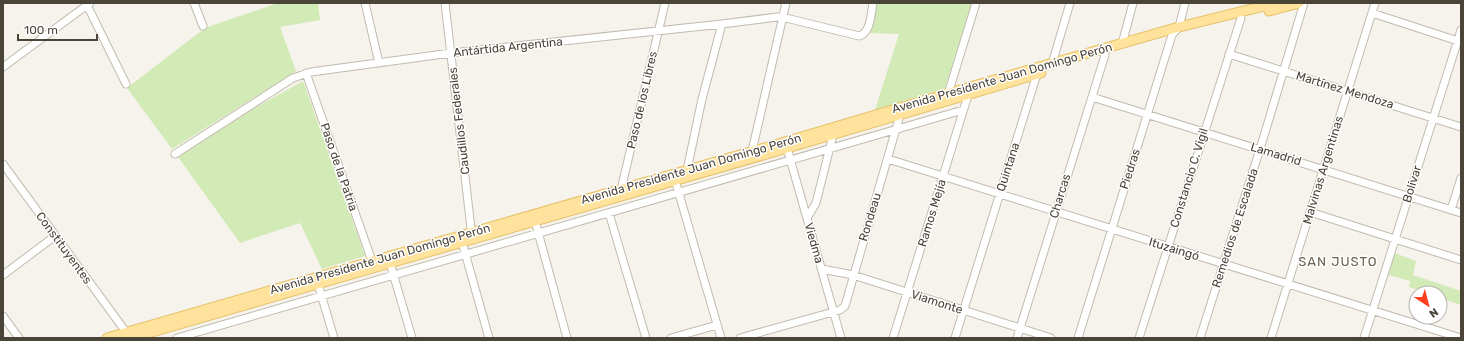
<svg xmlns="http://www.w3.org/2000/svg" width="1464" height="341" font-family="Rubik,sans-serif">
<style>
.green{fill:#d2eab5}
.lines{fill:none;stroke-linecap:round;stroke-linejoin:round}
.minor-casing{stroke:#c2bbae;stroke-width:9}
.major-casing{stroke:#e6c16a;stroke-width:11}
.minor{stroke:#fff;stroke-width:7}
.major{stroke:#ffe39c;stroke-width:9}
.labels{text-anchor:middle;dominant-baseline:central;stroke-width:3;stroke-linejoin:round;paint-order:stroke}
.street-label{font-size:12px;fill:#4b4439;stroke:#fff}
.neighbourhood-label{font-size:13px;letter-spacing:1px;fill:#6e6250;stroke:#fff}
</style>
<rect width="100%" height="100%" fill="#f6f3ec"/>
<path class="green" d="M278 3H318L320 20 280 27 296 71 172 149 127 88 205 28Z
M876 3H972L945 88 875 110 899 34 869 33Z
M303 81 365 256 322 269 300 223 240 243 178 157 246 113Z
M1392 252 1416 261 1413 275 1461 291V305L1440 298V293H1426L1409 287 1410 281 1386 274Z"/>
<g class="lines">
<defs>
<path id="minor" d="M194 3 203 26
M365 3 379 63
M445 3 472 237
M87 5 126 84
M1372 13 1461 42
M1122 44 1133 3
M1229 54 1461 127
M1050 65 1052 64 1070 3
M3 67 90 3
M306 73 372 261
M948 94 976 3
M1092 97 1461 213
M787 148 841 338
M752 151 786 3
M175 154 293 78 311 72 451 53 722 24 777 17H782L859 36C871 33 871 13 873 3
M888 159 1461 338
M3 164 126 332
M687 170 702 99 722 24
M675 180 721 338
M620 194 665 3
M1451 210 1461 178
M1310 212 1461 260
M609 213 646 338
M807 218 816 203 833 135
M535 221 567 338
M462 242 489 338
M390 263 412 338
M822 269 853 275 1051 338
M3 275 55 236
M318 284 334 338
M3 316 19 338
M177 338 963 110
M671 338 717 325
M740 338 840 310 845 306 900 115
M893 338 969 92
M955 338 1037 74 1040 72
M1017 338 1105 55
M1078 338 1172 35 1179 27 1185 3
M1139 338 1241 18
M1200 338 1260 149 1304 3
M1271 338 1375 3
M1364 338 1461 30"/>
<path id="major" d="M1269 11 1299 3
M107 338 778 144 970 87 1179 27 1276 3
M131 338 787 148 1041 73"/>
</defs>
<use href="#minor" class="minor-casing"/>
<use href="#major" class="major-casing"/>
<use href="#minor" class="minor"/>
<use href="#major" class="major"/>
</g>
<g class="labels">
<g class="street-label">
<text transform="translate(508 47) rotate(-6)">Antártida Argentina</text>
<text transform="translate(1002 78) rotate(-16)">Avenida Presidente Juan Domingo Perón</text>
<text transform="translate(1345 90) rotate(17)">Martínez Mendoza</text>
<text transform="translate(642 100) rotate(-77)">Paso de los Libres</text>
<text transform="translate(459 121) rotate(-97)">Caudillos Federales</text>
<text transform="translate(1276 154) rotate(17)">Lamadrid</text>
<text transform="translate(339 167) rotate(71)">Paso de la Patria</text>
<text transform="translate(1008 167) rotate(-72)">Quintana</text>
<text transform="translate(691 169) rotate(-16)">Avenida Presidente Juan Domingo Perón</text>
<text transform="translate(1130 169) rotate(-72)">Piedras</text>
<text transform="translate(1323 170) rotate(-73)">Malvinas Argentinas</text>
<text transform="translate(1189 178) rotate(-73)">Constancio C. Vigil</text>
<text transform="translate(1412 184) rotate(-73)">Bolívar</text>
<text transform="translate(1060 196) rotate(-73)">Charcas</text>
<text transform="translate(932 213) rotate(-73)">Ramos Mejía</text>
<text transform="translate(870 217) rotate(-73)">Rondeau</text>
<text transform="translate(1235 228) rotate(-72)">Remedios de Escalada</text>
<text transform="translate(814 243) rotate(74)">Viedma</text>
<text transform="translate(64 248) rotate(54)">Constituyentes</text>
<text transform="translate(1174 249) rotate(17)">Ituzaingó</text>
<text transform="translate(380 259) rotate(-16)">Avenida Presidente Juan Domingo Perón</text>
<text transform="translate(937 302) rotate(18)">Viamonte</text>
</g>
<g class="neighbourhood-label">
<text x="1338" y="261">SAN JUSTO</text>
</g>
</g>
<rect width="1464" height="341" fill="none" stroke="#4b4439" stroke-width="8"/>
<g transform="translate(1428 305) rotate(144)"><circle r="19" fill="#ffffff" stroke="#b7b4b0"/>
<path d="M0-3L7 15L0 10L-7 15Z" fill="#fc3f1d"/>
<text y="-6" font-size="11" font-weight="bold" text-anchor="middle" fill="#4b4439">N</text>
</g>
<path d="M18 34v6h79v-6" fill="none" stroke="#4b4439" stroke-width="2"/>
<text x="24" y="34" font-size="12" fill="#4b4439" stroke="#ffffff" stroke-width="3" paint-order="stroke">100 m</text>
</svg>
